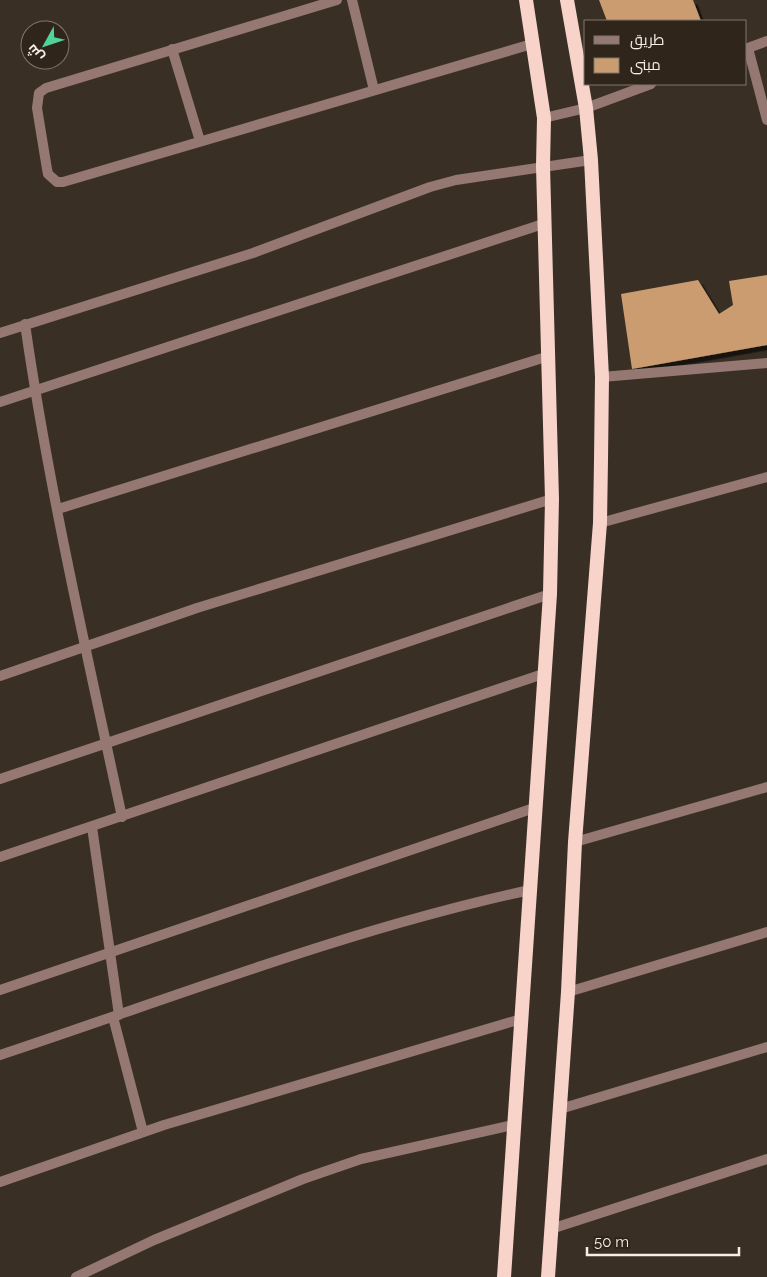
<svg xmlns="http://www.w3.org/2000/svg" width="767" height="1277" font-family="Raleway,Cairo,sans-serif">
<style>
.building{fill:#ca9c70;filter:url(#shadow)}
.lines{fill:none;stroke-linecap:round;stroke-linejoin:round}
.minor{stroke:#947871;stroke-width:10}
.trunk{stroke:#f7d3ca;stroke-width:14}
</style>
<defs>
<filter id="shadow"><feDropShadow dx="4.5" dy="4.5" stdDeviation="0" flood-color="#0009"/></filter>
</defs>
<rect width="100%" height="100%" fill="#3a2f25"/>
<path class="building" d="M599 0H693L701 21H607Z
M767 275V345L632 369 621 294 698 280 719 314 733 305 729 281Z"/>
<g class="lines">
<path class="minor" d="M337 0 46 88 39 93 37 108 47 169 48 174 57 182H63L532 44
M352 0 374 90
M748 48 767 41
M172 49 200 141
M746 49 748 48 767 120
M544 118 586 108 651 84
M25 324C49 490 87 654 122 817
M0 333 253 253 430 187 456 180 591 160
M602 377 767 363
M0 402 546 223
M58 509 549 356
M600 523 767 477
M0 676 197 608 552 499
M0 779 550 594
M92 827 119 1015
M575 842 767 787
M0 857 546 673
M0 990 537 807
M568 992 767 932
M113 1017 143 1132
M0 1055C175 997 349 929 530 890
M560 1109 767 1047
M0 1182 164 1125 521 1019
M551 1229 767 1159
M76 1277 154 1240 303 1179 361 1159 513 1125"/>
<path class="trunk" d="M504 1277 550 594 552 499 543 166 544 118 526 0
M548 1277 568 992 575 842 600 523 601 460 602 377 591 160 586 108 567 0"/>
</g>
<rect x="584" y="20" width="162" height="65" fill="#30251b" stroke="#7f766d"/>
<rect x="594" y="36" width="25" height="8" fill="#947871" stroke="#7f766d"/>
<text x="630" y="45" font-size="15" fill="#f6efe8">طريق</text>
<rect x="594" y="58" width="25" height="15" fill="#ca9c70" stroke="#7f766d"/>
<text x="630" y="70" font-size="15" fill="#f6efe8">مبنى</text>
<g transform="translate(45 45) rotate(230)"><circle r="24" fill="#30251b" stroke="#7f766d"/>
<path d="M0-4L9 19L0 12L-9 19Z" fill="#4fd399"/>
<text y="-8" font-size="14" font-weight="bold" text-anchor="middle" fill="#f6efe8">ش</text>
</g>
<path d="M587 1247v8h152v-8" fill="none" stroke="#f6efe8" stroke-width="2.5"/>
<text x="594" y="1247" font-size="15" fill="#f6efe8" stroke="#30251b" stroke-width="4" paint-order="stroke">50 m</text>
</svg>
